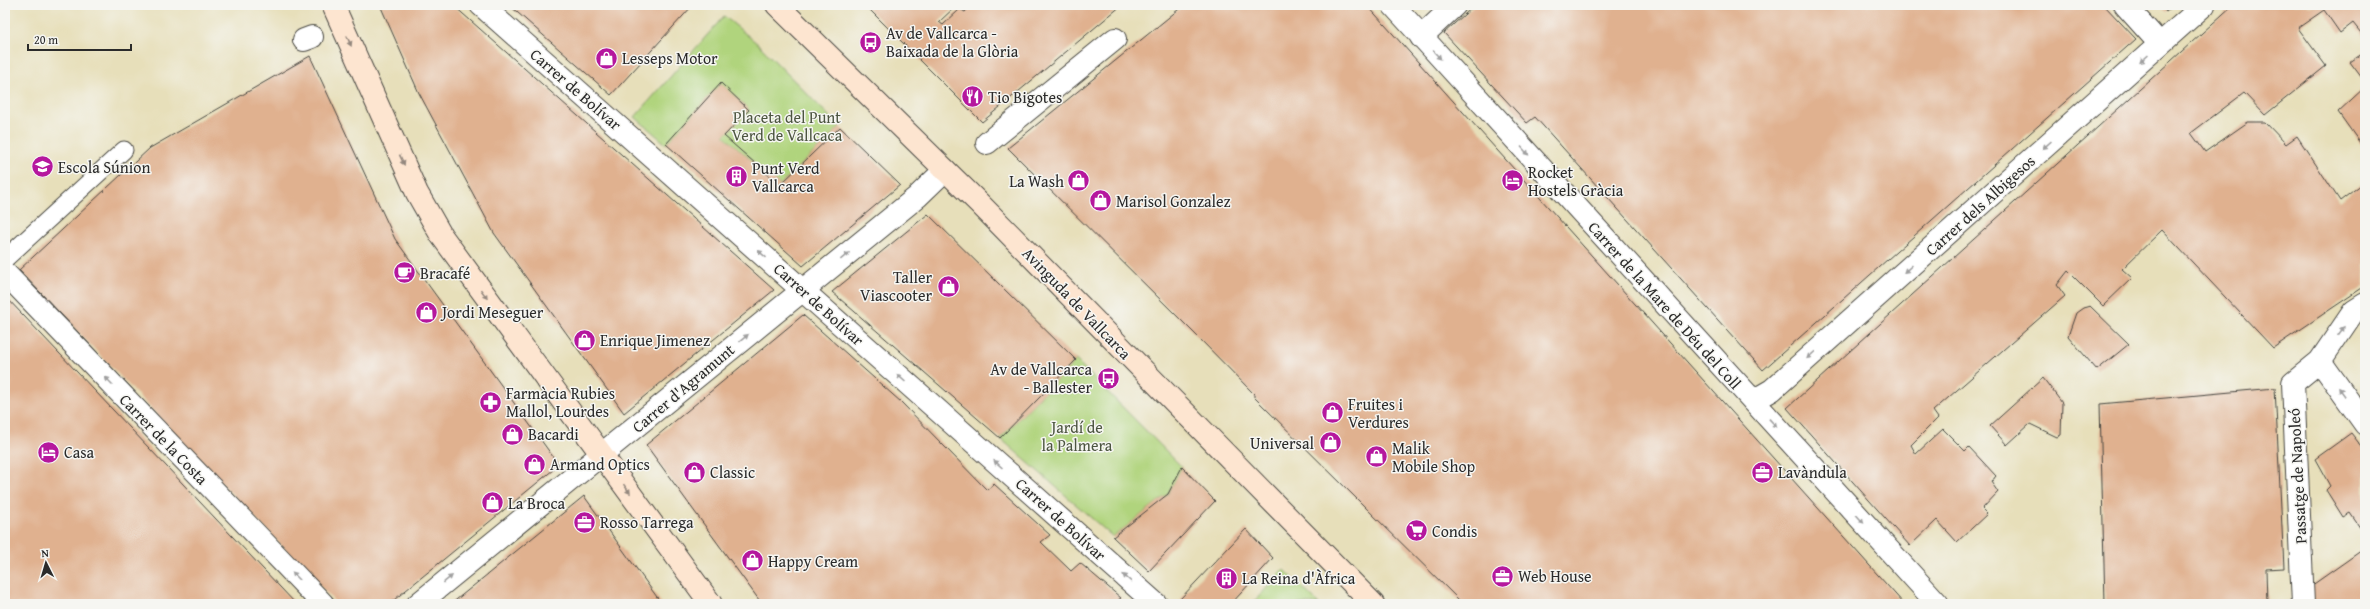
<svg xmlns="http://www.w3.org/2000/svg" width="2370" height="609" font-family="'Gentium Book Plus',serif">
<style>
.green{fill:#b0d47d;stroke:#6e8054}
.building{fill:#e0b18f}
.lines{fill:none;stroke-linecap:round;stroke-linejoin:round}
.lane-casing{stroke:#474640;stroke-width:19}
.street-casing{stroke:#474640;stroke-width:24}
.secondary-casing{stroke:#474640;stroke-width:24}
.lane{stroke:#fff;stroke-width:17}
.street{stroke:#fff;stroke-width:22}
.secondary{stroke:#fde5d0;stroke-width:22}
.oneway{fill:#94887e}
.oneway2{fill:#a0a0a0}
.labels{text-anchor:middle;dominant-baseline:central;stroke-width:3;stroke-linejoin:round;paint-order:stroke}
.poi-label{font-size:16px;fill:#2b2b2b;stroke:#f6f6f2;text-anchor:start}
.street-label{font-size:16px;fill:#2b2b2b;stroke:#f6f6f2}
.park-label{font-size:16px;fill:#4c5540;stroke:#f6f6f2}
</style>
<rect width="100%" height="100%" fill="#f6f6f2"/>
<filter id="ink" filterUnits="userSpaceOnUse"><feTurbulence type="fractalNoise" baseFrequency=".025" numOctaves="2"/><feDisplacementMap in="SourceGraphic" scale="8" xChannelSelector="R" yChannelSelector="G"/><feConvolveMatrix kernelMatrix="1 2 1 2 8 2 1 2 1" color-interpolation-filters="sRGB"/></filter>
<filter id="wash" filterUnits="userSpaceOnUse"><feTurbulence type="fractalNoise" baseFrequency=".012" numOctaves="4" result="noise"/><feDisplacementMap in="SourceGraphic" scale="16" xChannelSelector="R" yChannelSelector="G"/><feGaussianBlur stdDeviation="0.9" result="paint"/><feColorMatrix in="noise" values="0 0 0 0 0 0 0 0 0 0 0 0 0 0 0 0 0 1.4 0 .05"/><feComposite in="paint" operator="in"/></filter>
<g filter="url(#wash)">
<rect width="100%" height="100%" fill="#e7dfba"/>
<path class="green" d="M724 16 758 44 840 127 780 185 724 136 749 110 721 83 666 144 635 117Z
M1076 360 1182 467 1168 494 1113 537 1000 438Z
M1284 569 1319 604H1252Z"/>
<g id="blocks">
<path class="building" d="M380 5H453L774 290 624 413 494 233 419 93Z
M509 5H693L611 95Z
M865 5H957L939 22 943 25 960 9 965 12 972 5H1122L982 122Z
M1184 5H1367L1904 604H1463L1254 397V394L1194 333 1008 148Z
M1475 5H2104L2136 39 1763 370 1535 117 1527 123 1444 33Z
M2159 5H2174L2166 12Z
M2233 5H2365V38L2353 23 2340 33 2324 10 2298 28 2326 66 2265 115 2244 93 2191 133 2205 152 2248 122H2265L2286 144 2297 136 2340 201 2362 184 2365 187V286L2273 348 2162 230 2122 269 2132 278 2103 306 2068 271 2057 285 2065 296 1933 411 1938 418 1911 445 1916 454 1943 429 1965 451 1969 447 1996 476 1991 482 1998 492 1982 509 1987 514 1957 542 1937 520 1910 546 1787 408Z
M2365 52V82L2350 62Z
M310 56 395 239 559 465 389 604H337L19 270 150 148Z
M721 83 749 110 724 136 780 185 840 127 900 185 803 266 666 144Z
M2365 87V150L2338 112Z
M928 214 1076 360 1000 438 832 292Z
M5 296 167 467 296 604H5Z
M2090 306 2129 344 2097 370 2068 336 2076 313 2083 308Z
M803 315 901 402 987 490 994 484 1050 535 1041 542 1071 571 1080 563 1121 598 1113 604H762L646 445Z
M2043 378 2062 403 2061 435 2057 437 2030 424 2007 445 1990 426Z
M2275 388 2284 568 2266 569 2267 604H2105L2100 404Z
M2351 433 2365 451V535L2350 513 2343 517 2326 490 2330 486 2315 459Z
M1182 467 1215 501 1149 571 1113 537 1168 494Z
M584 496 662 604H451Z
M1246 529 1273 558 1231 604H1186L1180 599Z
M2365 548V604H2305L2311 586Z"/>
</g>
</g>
<g filter="url(#ink)">
<use href="#blocks" fill-opacity="0" stroke="#474640" stroke-width="1"/>
<g class="lines">
<defs>
<path id="lane" d="M5 259 124 150"/>
<path id="street" d="M481 5 1156 604
M1393 5 1938 604
M2125 5 2160 44
M1421 37 1455 5
M304 40 312 37
M987 143 1115 39
M5 273 323 604
M2320 361 2365 424
M1753 401 1772 390 2204 5
M418 604 917 197 945 170
M2303 604 2293 383 2320 361 2354 311 2365 304"/>
<path id="secondary" d="M333 5 417 193 441 235 711 604
M777 5 980 204 1373 604"/>
</defs>
<use href="#lane" class="lane-casing"/>
<use href="#street" class="street-casing"/>
<use href="#secondary" class="secondary-casing"/>
<use href="#lane" class="lane"/>
<use href="#street" class="street"/>
<use href="#secondary" class="secondary"/>
</g>
<defs><path id="oneway-solid" d="M-6-.8H1V-3.2L6.5 0L1 3.2V.8H-6Z"/></defs>
<g class="oneway">
<use href="#oneway-solid" transform="translate(349 41) rotate(66)"/>
<use href="#oneway-solid" transform="translate(402 160) rotate(65)"/>
<use href="#oneway-solid" transform="translate(484 294) rotate(54)"/>
<use href="#oneway-solid" transform="translate(627 489) rotate(54)"/>
</g>
<g class="oneway2">
<use href="#oneway-solid" transform="translate(1437 55) rotate(47)"/>
<use href="#oneway-solid" transform="translate(2144 59) rotate(138)"/>
<use href="#oneway-solid" transform="translate(2047 145) rotate(138)"/>
<use href="#oneway-solid" transform="translate(1525 151) rotate(48)"/>
<use href="#oneway-solid" transform="translate(762 254) rotate(-139)"/>
<use href="#oneway-solid" transform="translate(845 256) rotate(-39)"/>
<use href="#oneway-solid" transform="translate(1908 269) rotate(138)"/>
<use href="#oneway-solid" transform="translate(2341 331) rotate(-55)"/>
<use href="#oneway-solid" transform="translate(744 338) rotate(-40)"/>
<use href="#oneway-solid" transform="translate(1811 355) rotate(138)"/>
<use href="#oneway-solid" transform="translate(901 378) rotate(-138)"/>
<use href="#oneway-solid" transform="translate(109 381) rotate(-134)"/>
<use href="#oneway-solid" transform="translate(2342 392) rotate(-126)"/>
<use href="#oneway-solid" transform="translate(1773 423) rotate(47)"/>
<use href="#oneway-solid" transform="translate(998 464) rotate(-138)"/>
<use href="#oneway-solid" transform="translate(1860 519) rotate(48)"/>
<use href="#oneway-solid" transform="translate(296 576) rotate(-134)"/>
<use href="#oneway-solid" transform="translate(1127 578) rotate(-138)"/>
<use href="#oneway-solid" transform="translate(448 579) rotate(-39)"/>
</g>
</g>
<defs>
<symbol id="bus-disc" viewBox="-11 -11 22 22"><circle r="9.5" fill="#b5179e" stroke="#f6f6f2"/><path d="M-5-6H5V4H4V6H2V4H-2V6H-4V4H-5ZM-3.5-4V0h7V-4ZM-3.5 1.2v1.5H-2V1.2ZM2 1.2v1.5H3.5V1.2Z" fill="#fff"/></symbol>
<symbol id="shop-disc" viewBox="-11 -11 22 22"><circle r="9.5" fill="#b5179e" stroke="#f6f6f2"/><path d="M-5-2.5h2.3a2.7 3.5 0 0 1 5.4 0H5L5.5 6h-11ZM-1.5-2.5h3a1.5 2.3 0 0 0-3 0Z" fill="#fff"/></symbol>
<symbol id="restaurant-disc" viewBox="-11 -11 22 22"><circle r="9.5" fill="#b5179e" stroke="#f6f6f2"/><path d="M-5-6h1v4h1v-4h1v4h1v-4h1v5L-1.5 .5V6h-2V.5L-5-1ZM5-6V6H3V1.5H1.5Q1.5-4 5-6Z" fill="#fff"/></symbol>
<symbol id="school-disc" viewBox="-11 -11 22 22"><circle r="9.5" fill="#b5179e" stroke="#f6f6f2"/><path d="M0-5L7-2L0 1L-7-2ZM-4 1L0 2.5L4 1V4Q0 6-4 4Z" fill="#fff"/></symbol>
<symbol id="building-disc" viewBox="-11 -11 22 22"><circle r="9.5" fill="#b5179e" stroke="#f6f6f2"/><path d="M-4-6H4V6H1V3H-1V6H-4ZM-2.5-4.3h1.7v1.8h-1.7ZM.8-4.3h1.7v1.8H.8ZM-2.5-1h1.7V.8h-1.7ZM.8-1h1.7V.8H.8Z" fill="#fff"/></symbol>
<symbol id="hotel-disc" viewBox="-11 -11 22 22"><circle r="9.5" fill="#b5179e" stroke="#f6f6f2"/><path d="M-6-4.5h1.5V1H6V5H4.5V3h-9V5H-6ZM-4 0a1.8 1.8 0 1 1 3.6 0ZM.5 0V-2.5h3Q6-2.5 6 0Z" fill="#fff"/></symbol>
<symbol id="cafe-disc" viewBox="-11 -11 22 22"><circle r="9.5" fill="#b5179e" stroke="#f6f6f2"/><path d="M-5.5-4.5H6V0H3Q3 3.5 0 3.5H-2.5Q-5.5 3.5-5.5 0ZM3-3.2v2h1.7v-2ZM-6 4.5H4V6H-6Z" fill="#fff"/></symbol>
<symbol id="pharmacy-disc" viewBox="-11 -11 22 22"><circle r="9.5" fill="#b5179e" stroke="#f6f6f2"/><path d="M-2-6h4v4h4v4h-4v4h-4v-4h-4v-4h4Z" fill="#fff"/></symbol>
<symbol id="office-disc" viewBox="-11 -11 22 22"><circle r="9.5" fill="#b5179e" stroke="#f6f6f2"/><path d="M-6-3h4V-5.5h4V-3h4V5H-6ZM-1-4.5V-3h2v-1.5ZM-6 0V1H6V0Z" fill="#fff"/></symbol>
<symbol id="supermarket-disc" viewBox="-11 -11 22 22"><circle r="9.5" fill="#b5179e" stroke="#f6f6f2"/><path d="M-6-5.5h2.5l.6 2H6L4.5 2H-2.5L-4.4-4H-6ZM-1.5 3.2a1.3 1.3 0 1 0 .1 0ZM3 3.2a1.3 1.3 0 1 0 .1 0Z" fill="#fff"/></symbol>
</defs>
<g fill-rule="evenodd">
<use href="#bus-disc" x="858" y="30" width="25" height="25"/>
<use href="#shop-disc" x="594" y="46" width="25" height="25"/>
<use href="#restaurant-disc" x="960" y="84" width="25" height="25"/>
<use href="#school-disc" x="30" y="154" width="25" height="25"/>
<use href="#building-disc" x="724" y="164" width="25" height="25"/>
<use href="#shop-disc" x="1066" y="168" width="25" height="25"/>
<use href="#hotel-disc" x="1500" y="168" width="25" height="25"/>
<use href="#shop-disc" x="1088" y="188" width="25" height="25"/>
<use href="#cafe-disc" x="392" y="260" width="25" height="25"/>
<use href="#shop-disc" x="936" y="274" width="25" height="25"/>
<use href="#shop-disc" x="414" y="300" width="25" height="25"/>
<use href="#shop-disc" x="572" y="328" width="25" height="25"/>
<use href="#bus-disc" x="1096" y="366" width="25" height="25"/>
<use href="#pharmacy-disc" x="478" y="390" width="25" height="25"/>
<use href="#shop-disc" x="1320" y="400" width="25" height="25"/>
<use href="#shop-disc" x="500" y="422" width="25" height="25"/>
<use href="#shop-disc" x="1318" y="430" width="25" height="25"/>
<use href="#hotel-disc" x="36" y="440" width="25" height="25"/>
<use href="#shop-disc" x="1364" y="444" width="25" height="25"/>
<use href="#shop-disc" x="522" y="452" width="25" height="25"/>
<use href="#shop-disc" x="682" y="460" width="25" height="25"/>
<use href="#office-disc" x="1750" y="460" width="25" height="25"/>
<use href="#shop-disc" x="480" y="490" width="25" height="25"/>
<use href="#office-disc" x="572" y="510" width="25" height="25"/>
<use href="#supermarket-disc" x="1404" y="518" width="25" height="25"/>
<use href="#shop-disc" x="740" y="548" width="25" height="25"/>
<use href="#office-disc" x="1490" y="564" width="25" height="25"/>
<use href="#building-disc" x="1214" y="566" width="25" height="25"/>
</g>
<g class="labels">
<g class="poi-label">
<text x="886" y="33">Av de Vallcarca -<tspan x="886" dy="18">Baixada de la Glòria</tspan></text>
<text x="622" y="58">Lesseps Motor</text>
<text x="988" y="97">Tio Bigotes</text>
<text x="58" y="167">Escola Súnion</text>
<text x="752" y="168">Punt Verd<tspan x="752" dy="18">Vallcarca</tspan></text>
<text x="1528" y="172">Rocket<tspan x="1528" dy="18">Hostels Gràcia</tspan></text>
<text x="1064" y="181" text-anchor="end">La Wash</text>
<text x="1116" y="201">Marisol Gonzalez</text>
<text x="420" y="273">Bracafé</text>
<text x="932" y="277" text-anchor="end">Taller<tspan x="932" dy="18">Viascooter</tspan></text>
<text x="442" y="312">Jordi Meseguer</text>
<text x="600" y="340">Enrique Jimenez</text>
<text x="1092" y="369" text-anchor="end">Av de Vallcarca<tspan x="1092" dy="18">- Ballester</tspan></text>
<text x="506" y="393">Farmàcia Rubies<tspan x="506" dy="18">Mallol, Lourdes</tspan></text>
<text x="1348" y="404">Fruites i<tspan x="1348" dy="18">Verdures</tspan></text>
<text x="528" y="434">Bacardi</text>
<text x="1314" y="443" text-anchor="end">Universal</text>
<text x="1392" y="448">Malik<tspan x="1392" dy="18">Mobile Shop</tspan></text>
<text x="64" y="452">Casa</text>
<text x="550" y="464">Armand Optics</text>
<text x="710" y="472">Classic</text>
<text x="1778" y="472">Lavàndula</text>
<text x="508" y="503">La Broca</text>
<text x="600" y="522">Rosso Tarrega</text>
<text x="1432" y="531">Condis</text>
<text x="768" y="561">Happy Cream</text>
<text x="1518" y="576">Web House</text>
<text x="1242" y="578">La Reina d'Àfrica</text>
</g>
<g class="street-label">
<text transform="translate(576 89) rotate(41)">Carrer de Bolívar</text>
<text transform="translate(1980 205) rotate(-42)">Carrer dels Albigesos</text>
<text transform="translate(1077 303) rotate(46)">Avinguda de Vallcarca</text>
<text transform="translate(819 304) rotate(42)">Carrer de Bolívar</text>
<text transform="translate(1665 305) rotate(48)">Carrer de la Mare de Déu del Coll</text>
<text transform="translate(683 388) rotate(-40)">Carrer d'Agramunt</text>
<text transform="translate(164 439) rotate(46)">Carrer de la Costa</text>
<text transform="translate(2297 476) rotate(-93)">Passatge de Napoleó</text>
<text transform="translate(1061 519) rotate(42)">Carrer de Bolívar</text>
</g>
<g class="park-label">
<text x="787" y="117">Placeta del Punt<tspan x="787" dy="18">Verd de Vallcaca</tspan></text>
<text x="1077" y="427">Jardí de<tspan x="1077" dy="18">la Palmera</tspan></text>
</g>
</g>
<rect width="2370" height="609" fill="none" stroke="#f6f6f2" stroke-width="20"/>
<g transform="translate(46 563) rotate(355)" stroke="#f6f6f2" stroke-width="3" paint-order="stroke">
<path d="M0-3L7 15L0 10L-7 15Z" fill="#2b2b2b"/>
<text y="-6" font-size="11" font-weight="bold" text-anchor="middle" fill="#2b2b2b">N</text>
</g>
<path d="M28 44v6h103v-6" fill="none" stroke="#2b2b2b" stroke-width="2"/>
<text x="34" y="44" font-size="12" fill="#2b2b2b" stroke="#f6f6f2" stroke-width="3" paint-order="stroke">20 m</text>
</svg>
